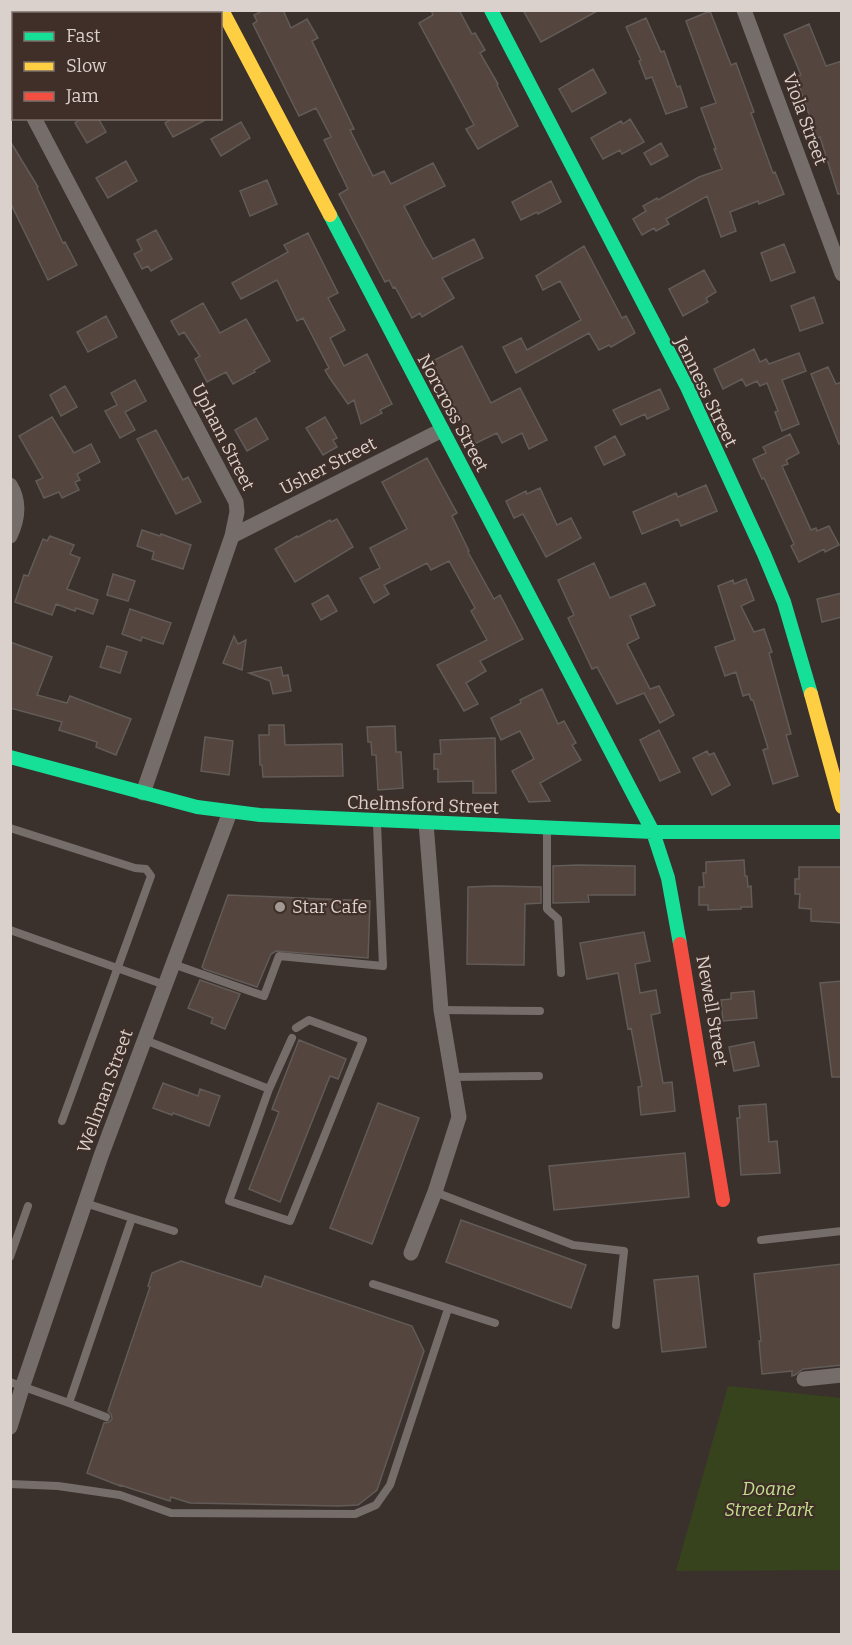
<svg xmlns="http://www.w3.org/2000/svg" width="852" height="1645" font-family="Bitter,serif">
<style>
.green{fill:#37431d}
.building{fill:#54453e;stroke:#625b57;stroke-width:1.5}
.lines{fill:none;stroke-linecap:round;stroke-linejoin:round}
.lane{stroke:#756d6a;stroke-width:8}
.street{stroke:#756d6a;stroke-width:15}
.fast{stroke:#16e098;stroke-width:14}
.slow{stroke:#ffcf43;stroke-width:14}
.jam{stroke:#f24e42;stroke-width:14}
.poi-dot{fill:#a29994;stroke:#3f2f28;stroke-width:2}
.labels{text-anchor:middle;dominant-baseline:central;stroke-width:4.5;stroke-linejoin:round;paint-order:stroke}
.street-label{font-size:18px;fill:#dad1cc;stroke:#3f2f28}
.poi-label{font-size:18px;fill:#dad1cc;stroke:#3f2f28;text-anchor:start}
.park-label{font-size:18px;font-style:italic;fill:#c2e28c;stroke:#3f2f28}
</style>
<rect width="100%" height="100%" fill="#3a312d"/>
<path class="green" d="M728 1386 841 1398V1570L676 1571Z"/>
<path class="building" d="M264 10H283L291 28 307 19 318 38 312 41 354 129 350 130 373 176 384 171 391 184 433 163 445 186 404 206 425 246 433 259 474 239 483 258 442 278 454 298 422 317 420 313 412 318 395 287 393 288 389 280 385 282 339 194 348 189 324 140 331 137 316 108 299 116 253 24 257 21 254 15Z
M431 10H459L472 34 475 33 485 50 480 53 498 84 497 85 518 126 478 149 466 129 474 125 419 23 433 15Z
M523 10H599L541 42Z
M710 11 731 65 736 63 754 112 751 113 773 173 775 172 784 194 759 204 758 201 730 212 736 231 721 237 707 196 666 219 669 224 656 231 654 228 642 235 633 219 646 211 643 206 657 198 658 200 699 177 722 169 714 149H716L701 108 716 103 686 21Z
M646 18 661 52 664 51 677 87 680 86 687 107 666 114 652 77 646 79 639 61 641 60 626 27Z
M809 24 826 66 842 61V194H838L820 137 817 138 796 76 801 75 784 35Z
M593 69 606 93 572 112 559 89Z
M82 118H98L106 132 87 143 75 123Z
M173 118H209L173 137 165 123Z
M630 119 644 142 622 154 620 150 603 159 591 138 621 121 623 124Z
M241 122 250 138 221 156 211 139Z
M10 141 38 187 37 188 63 243 65 242 77 265 48 280 10 202Z
M661 143 668 156 651 165 644 153Z
M126 161 137 181 108 198 96 178Z
M267 180 277 204 250 216 240 191Z
M551 181 561 202 538 214 537 212 521 220 512 202Z
M156 230 172 259 151 271 148 266 142 269 134 254 142 250 137 240Z
M308 233 338 293 328 298 345 330 330 338 344 366 367 354 392 404 380 410 382 413 361 424 354 400 348 404 329 377 325 370 329 368 303 318 297 321 277 280 241 299 232 283 288 252 284 245Z
M784 244 795 272 771 281 761 253Z
M584 246 622 318 626 316 635 333 611 347 609 345 599 350 589 333 516 373 503 347 521 338 527 350 581 320 560 281 543 290 536 276Z
M704 270 716 292 706 298 708 302 683 316 669 289Z
M814 297 823 323 800 331 791 306Z
M203 303 220 333 246 319 270 361 254 370 255 372 233 384 226 372 207 382 195 359 200 356 184 332 179 335 171 321Z
M106 316 117 337 88 352 77 332Z
M462 346 491 403 520 388 547 440 529 449 522 433 502 443 497 433 474 444 443 384 439 387 427 364Z
M754 349 760 362 766 359 769 364 799 353 806 371 782 380 799 424 782 431 775 412 778 411 767 383 760 386 757 381 746 386 742 379 723 389 714 369Z
M828 367 836 384 842 382V444H839L811 374Z
M135 380 146 401 125 412 135 430 120 438 105 411 117 405 111 393Z
M65 386 77 407 61 416 50 395Z
M660 389 669 409 647 419 645 414 621 425 613 410Z
M52 417 74 453 91 444 100 462 77 474 80 480 75 482 79 490 62 498 59 492 44 498 36 481 43 478 19 436Z
M325 417 337 438 333 440 337 447 323 455 306 428Z
M256 418 268 439 247 451 235 430Z
M156 430 183 480 188 477 201 502 176 514 137 439Z
M790 434 799 453 786 460 788 464 782 466 811 530 816 528 817 531 829 526 839 545 825 552 824 549 799 562 791 546 794 544 764 478 762 479 753 459 766 453 763 447Z
M615 436 625 455 604 465 595 447Z
M427 458 457 513 452 516 469 551 468 552 494 599 500 595 523 639 480 661 486 671 466 683 478 704 464 711 437 665 487 640 471 611 475 608 449 561 431 570 427 563 384 585 389 594 374 603 360 578 380 568 370 548 407 529 382 482Z
M706 485 717 511 681 526 678 519 642 534 633 512 676 493 678 497Z
M540 488 557 525 571 518 581 538 546 557 523 514 514 518 506 501 526 491 527 494Z
M337 519 353 547 295 582 275 549 297 536 298 537 330 520 331 522Z
M142 530 160 536 161 534 191 545 183 569 152 559 154 552 137 546Z
M50 536 74 545 70 554 80 558 67 589 98 600 93 614 76 608 75 611 56 604 52 615 15 602 24 575 28 576 43 539 47 541Z
M594 563 610 598 645 583 655 605 630 616 639 638 627 644 650 689 659 686 674 715 660 723 644 693 617 704 597 667 592 669 568 618 574 615 558 580Z
M113 574 135 581 128 601 107 595Z
M746 579 754 600 741 606 754 632 764 629 772 652 769 653 791 734 786 735 798 776 773 784 763 750 768 748 753 700H751L749 694 743 696 736 672 725 676 715 647 735 640 718 586 733 580 734 584Z
M842 593V617L822 622 817 599Z
M328 595 337 611 321 620 312 604Z
M130 609 171 623 163 644 142 637 141 641 122 634Z
M234 636 238 644 246 640 242 670 223 663Z
M10 642 52 657 37 695 67 703 70 696 131 719 116 755 96 747 97 742 59 730 62 722 10 708Z
M107 646 127 652 120 673 100 667Z
M281 667 283 676 288 675 291 691 273 694 270 681 249 673Z
M542 689 558 724 564 721 576 743 572 745 581 760 540 783 550 801 529 802 512 771 534 759 520 731 501 740 491 718 521 703 520 700Z
M269 725H284L285 745 342 744 343 776 263 777 262 765H260L259 735H269Z
M395 726 396 752H401L403 788 378 790 376 755H372L371 742H368L367 727Z
M659 730 680 772 660 781 640 740Z
M205 737 233 741 229 775 201 771Z
M495 738 496 793H473V781L438 782V769H434V754H441L440 740Z
M707 751 709 755 714 753 730 785 712 795 693 758Z
M744 860 745 876H747L748 887 751 886 752 907H741V909L708 910V905H699V887H704L703 873H706V862Z
M578 865 635 866V895H588L589 902 553 903V866Z
M799 867H842V923L811 921V909L799 908 800 894H795V879H799Z
M493 886 541 887V903L525 904 524 965 467 964 468 887Z
M228 895 370 901 368 958 276 951 271 954 257 987 204 969 202 967Z
M644 932 650 961 635 964 640 993 656 990 660 1013 651 1015 663 1083 672 1082 675 1111 641 1115 638 1087 642 1086 631 1028 628 1029 618 973 587 979 580 943Z
M200 980 240 994 225 1029 211 1023 213 1018 188 1008Z
M842 981V1077H832L820 983Z
M754 991 757 1018 723 1021 721 1000 731 999V993Z
M299 1040 346 1059 338 1079 330 1076 280 1202 249 1189 279 1112 272 1109Z
M754 1042 759 1066 734 1071 729 1047Z
M163 1083 198 1096 200 1089 220 1096 209 1126 173 1113 172 1115 153 1108Z
M378 1103 419 1118 372 1244 330 1228Z
M766 1104 769 1142 777 1141 780 1173 741 1175 737 1118H740L739 1106Z
M685 1153 689 1197 554 1210 549 1166Z
M461 1220 586 1265 571 1308 446 1262Z
M181 1261 261 1287 265 1276 412 1326 424 1351 377 1490 358 1505 338 1506 190 1503 171 1497 170 1501 120 1485V1486L87 1473 104 1423 109 1422 112 1419 111 1414 108 1411 150 1287 148 1286 152 1273Z
M842 1264V1365L803 1369 795 1375 792 1376V1371L762 1374 759 1341H761L754 1274Z
M698 1276 706 1347 662 1352 654 1280Z"/>
<g class="lines">
<path class="lane" d="M10 828 135 868 146 869 151 876 62 1121
M547 829V909L558 919 561 973
M10 930 165 985
M173 964 264 996 279 956 383 966 377 824
M441 1010 540 1011
M145 1040 269 1089 229 1201 290 1221 363 1040 309 1020 296 1028
M452 1077 539 1076
M269 1089 292 1038
M435 1192 573 1245 624 1251 616 1325
M132 1218 174 1231
M761 1240 842 1231
M10 1257 28 1206
M373 1284 495 1323
M10 1382 69 1403 132 1218 85 1203
M69 1403 106 1417
M10 1484 58 1486 120 1495 171 1513 355 1514 376 1505 390 1485 448 1309"/>
<path class="street" d="M744 10 842 274
M10 73 14 79
M34 118 236 502 237 512 232 536 143 793
M10 485C20 501 18 519 10 536
M232 536 442 430
M411 1253 435 1192 459 1117 441 1010 426 823
M804 1379 842 1375
M10 1427 23 1385 101 1156 230 812"/>
<path class="fast" d="M491 10 687 387 764 554 784 602 811 694
M330 215 653 832 668 878 680 944
M10 757 197 807 260 815 653 832H842"/>
<path class="slow" d="M222 10 330 215
M22 14 28 10
M811 694 842 807"/>
<path class="jam" d="M680 944 723 1200"/>
</g>
<circle class="poi-dot" cx="280" cy="907" r="6"/>
<g class="labels">
<g class="street-label">
<text transform="translate(805 119) rotate(70)">Viola Street</text>
<text transform="translate(706 392) rotate(64)">Jenness Street</text>
<text transform="translate(453 413) rotate(62)">Norcross Street</text>
<text transform="translate(223 437) rotate(63)">Upham Street</text>
<text transform="translate(328 466) rotate(-27)">Usher Street</text>
<text transform="translate(423 805) rotate(2)">Chelmsford Street</text>
<text transform="translate(712 1011) rotate(80)">Newell Street</text>
<text transform="translate(105 1091) rotate(-70)">Wellman Street</text>
</g>
<g class="poi-label">
<text x="292" y="907">Star Cafe</text>
</g>
<g class="park-label">
<text x="769" y="1489">Doane<tspan x="769" dy="21">Street Park</tspan></text>
</g>
</g>
<rect width="852" height="1645" fill="none" stroke="#dad1cc" stroke-width="24"/>
<rect x="12" y="12" width="210" height="108" fill="#3f2f28" stroke="#7d706a" stroke-width="1.5"/>
<rect x="24" y="32" width="30" height="9" fill="#16e098" stroke="#7d706a" stroke-width="1.5"/>
<text x="66" y="42" font-size="18" fill="#dad1cc">Fast</text>
<rect x="24" y="62" width="30" height="9" fill="#ffcf43" stroke="#7d706a" stroke-width="1.5"/>
<text x="66" y="72" font-size="18" fill="#dad1cc">Slow</text>
<rect x="24" y="92" width="30" height="9" fill="#f24e42" stroke="#7d706a" stroke-width="1.5"/>
<text x="66" y="102" font-size="18" fill="#dad1cc">Jam</text>
</svg>
